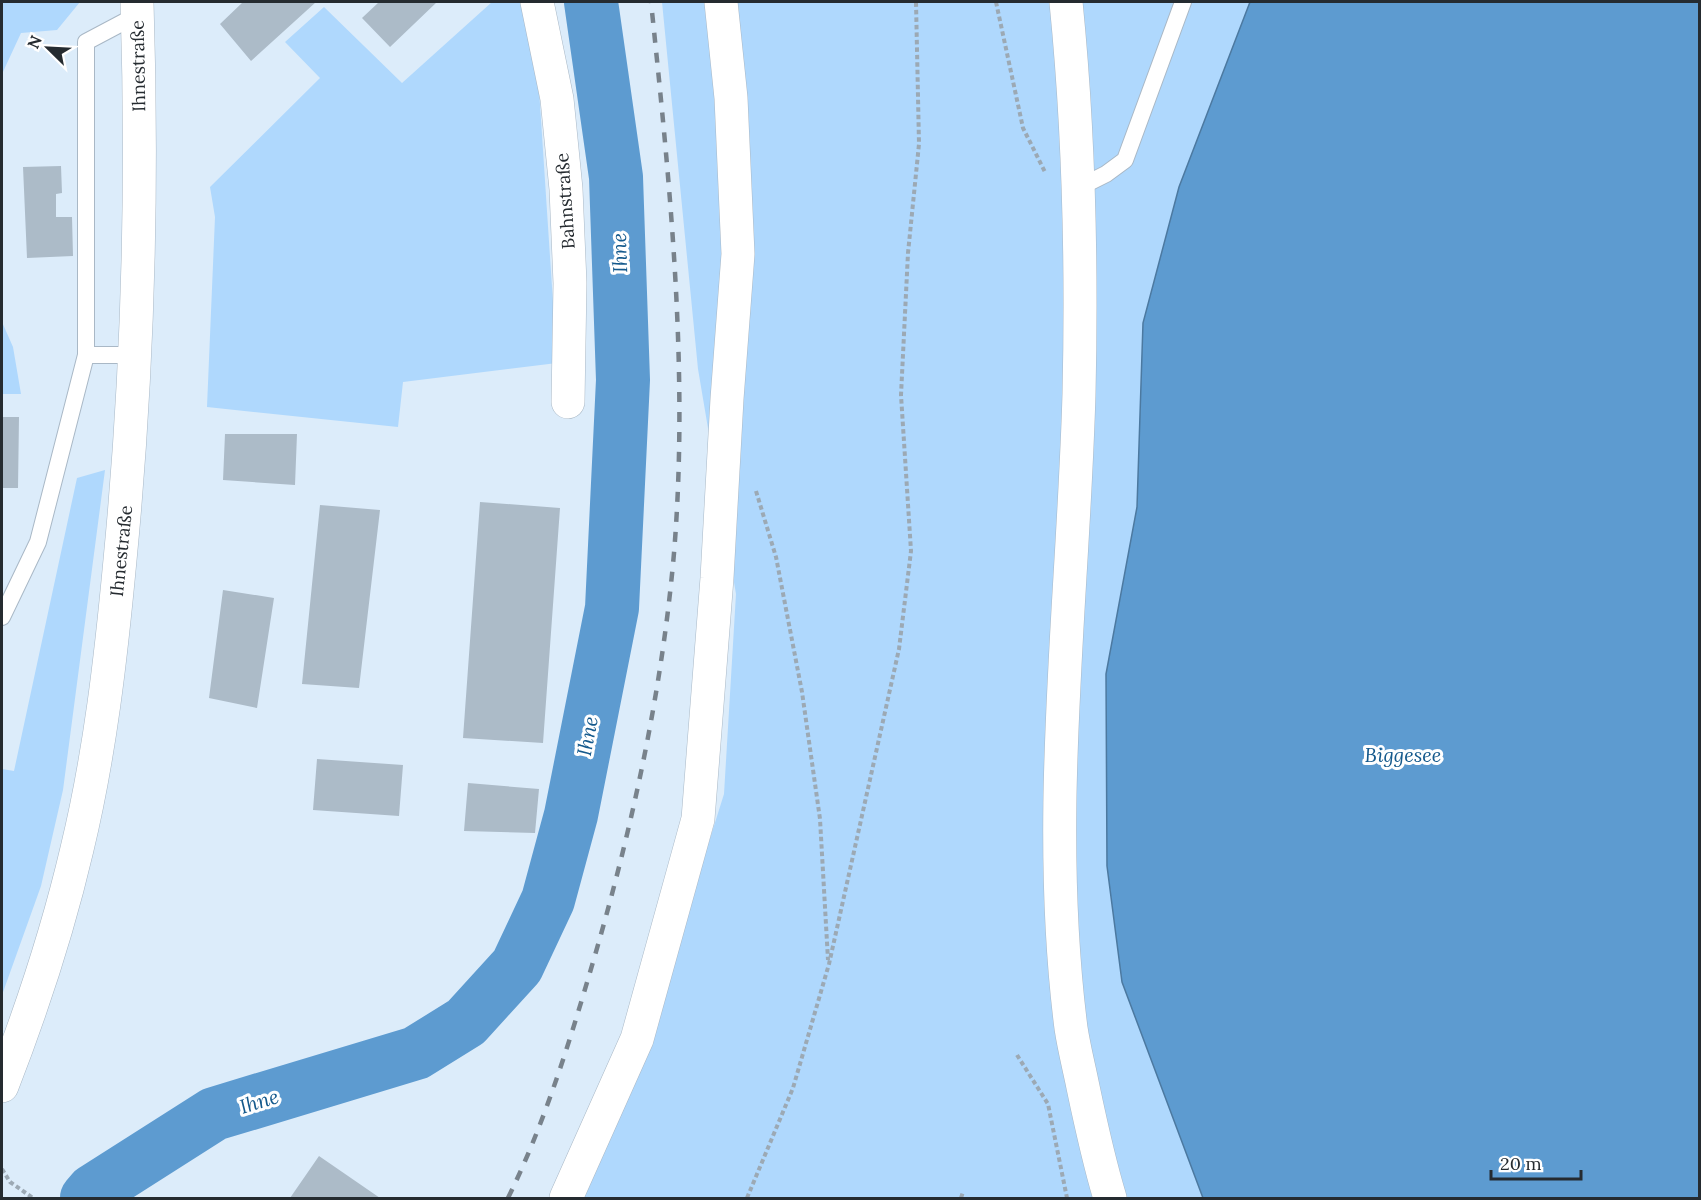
<svg xmlns="http://www.w3.org/2000/svg" width="1701" height="1200" font-family="Lora,serif">
<style>
.green{fill:#afd8fd}
.water{fill:#5d9bd0;stroke:#4c79a0;stroke-width:1.5}
.lines{fill:none;stroke-linecap:round;stroke-linejoin:round}
.river{stroke:#5d9bd0;stroke-width:54}
.building{fill:#acbbc8}
.service-casing{stroke:#a9b8c6;stroke-width:18}
.minor-casing{stroke:#a9b8c6;stroke-width:34}
.secondary-casing{stroke:#a9b8c6;stroke-width:34}
.path{stroke:#9ca9b4;stroke-width:4;stroke-dasharray:4.5 3;stroke-linecap:butt}
.service{stroke:#fff;stroke-width:16}
.minor{stroke:#fff;stroke-width:33}
.secondary{stroke:#fff;stroke-width:33}
.rail{stroke:#78828b;stroke-width:4.5;stroke-dasharray:10 10;stroke-linecap:butt}
.labels{text-anchor:middle;dominant-baseline:central;stroke-width:6;stroke-linejoin:round;paint-order:stroke}
.street-label{font-size:18px;fill:#252b30;stroke:#fff}
.water-label{font-size:20px;font-style:italic;fill:#14598c;stroke:#fff}
</style>
<rect width="100%" height="100%" fill="#dcecfa"/>
<path class="green" d="M2 2H80L57 30 21 33 2 74Z
M492 2H520L537 59 557 363 403 382 398 427 207 407 215 217 210 187 320 78 285 42 324 7 402 83Z
M662 2H1250L1179 187 1143 323 1137 507 1106 674 1107 866 1122 982 1203 1198H578L640 1061 724 794 736 594 698 369Z
M2 322 13 347 21 394H2Z
M105 470 63 790 41 886 2 995V769L14 771 77 478Z"/>
<path class="water" d="M1250 2H1699V1198H1203L1122 982 1107 866 1106 674 1137 507 1143 323 1179 187Z"/>
<g class="lines">
<path class="river" d="M87 1198 93 1191 214 1114 416 1053 466 1022 517 966 548 900 571 815 612 608 623 380 616 177 591 2"/>
</g>
<path class="building" d="M243 2H316L251 61 220 24Z
M379 2H437L390 47 362 18Z
M61 166 62 193 56 194V217H72L73 256 27 258 23 167Z
M2 417H19L18 488H2Z
M225 434H297L295 485 223 480Z
M480 502 560 508 543 743 463 738Z
M320 505 380 510 359 688 302 684Z
M223 590 274 598 257 708 209 698Z
M317 759 403 765 399 816 313 810Z
M468 783 539 789 535 833 464 831Z
M319 1156 380 1198H290Z"/>
<g class="lines">
<defs>
<path id="service" d="M1078 188 1106 174 1125 160 1183 2
M86 355H134
M2 617 38 542 86 355V42L137 15"/>
<path id="minor" d="M537 2 557 99 566 189 570 283 568 402
M566 1198 637 1039 698 819 717 578 727 399 738 254 731 98 721 2"/>
<path id="secondary" d="M1066 2C1079 132 1082 263 1079 394 1073 605 1044 817 1071 1028 1074 1048 1079 1067 1083 1087 1091 1125 1099 1162 1110 1198
M2 1086C32 1009 58 930 77 849 100 754 111 657 120 560 138 374 143 187 137 2"/>
</defs>
<use href="#service" class="service-casing"/>
<use href="#minor" class="minor-casing"/>
<use href="#secondary" class="secondary-casing"/>
<path class="path" d="M996 2 1023 128 1045 172
M756 491 776 557 802 692 820 819 828 960
M1017 1055 1048 1104 1067 1198
M2 1169 10 1182 33 1198
M747 1198 793 1088 829 964 899 649 911 551 901 395 908 253 919 144 916 2
M961 1198 963 1192"/>
<use href="#service" class="service"/>
<use href="#minor" class="minor"/>
<use href="#secondary" class="secondary"/>
<path class="rail" d="M508 1198C544 1125 570 1041 593 962 632 829 662 691 674 553 689 370 670 184 651 2"/>
</g>
<g class="labels">
<g class="street-label">
<text transform="translate(138 66) rotate(-91)">Ihnestraße</text>
<text transform="translate(565 201) rotate(-94)">Bahnstraße</text>
<text transform="translate(121 551) rotate(-84)">Ihnestraße</text>
</g>
<g class="water-label">
<text transform="translate(619 253) rotate(-92)">Ihne</text>
<text transform="translate(587 736) rotate(-79)">Ihne</text>
<text x="1403" y="754">Biggesee</text>
<text transform="translate(259 1101) rotate(-17)">Ihne</text>
</g>
</g>
<rect width="1701" height="1200" fill="none" stroke="#252b30" stroke-width="6"/>
<g transform="translate(48 48) rotate(294)" stroke="#ffffff" stroke-width="4.5" paint-order="stroke">
<path d="M0-4.5L10 22L0 15L-10 22Z" fill="#252b30"/>
<text y="-9" font-size="16" font-weight="bold" text-anchor="middle" fill="#252b30">N</text>
</g>
<path d="M1491 1170v9h90v-9" fill="none" stroke="#252b30" stroke-width="3"/>
<text x="1500" y="1170" font-size="18" fill="#252b30" stroke="#ffffff" stroke-width="4.5" paint-order="stroke">20 m</text>
</svg>
